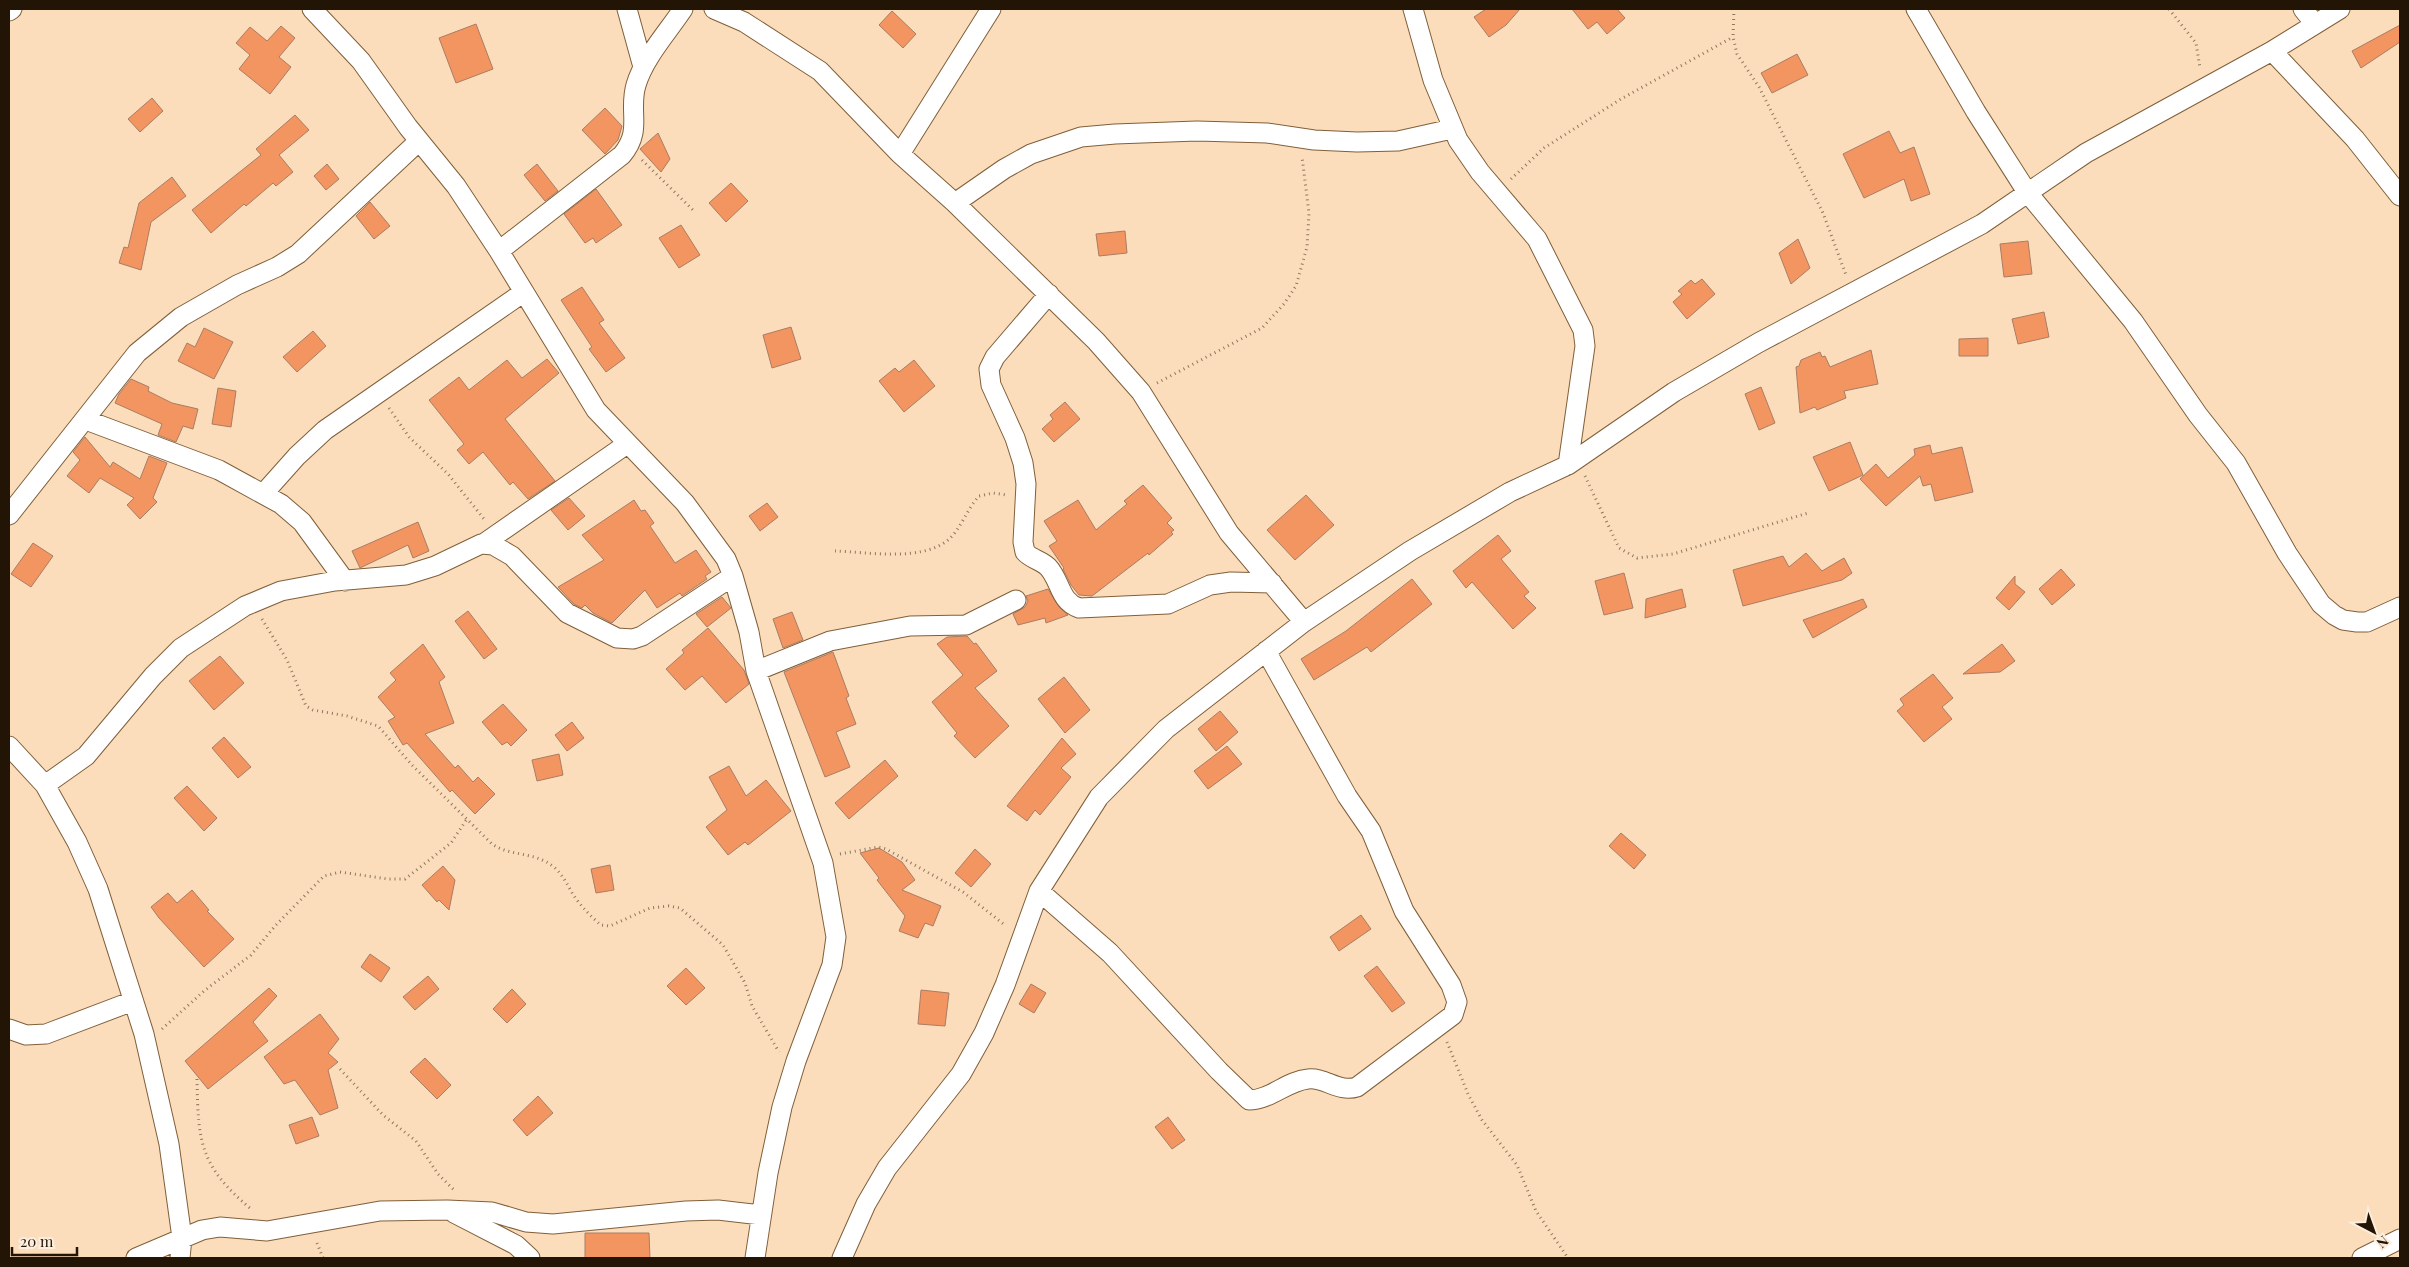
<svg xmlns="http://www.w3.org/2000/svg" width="2409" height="1267" font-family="'Playfair Display',serif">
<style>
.building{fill:#f39560;stroke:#ab7c63}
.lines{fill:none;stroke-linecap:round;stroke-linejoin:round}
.minor-casing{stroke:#805f39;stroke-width:21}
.path{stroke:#8d785f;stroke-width:3;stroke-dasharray:1 4;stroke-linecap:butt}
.minor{stroke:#fff;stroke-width:19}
</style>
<rect width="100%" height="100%" fill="#fbddbc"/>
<path class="building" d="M1486 9H1520L1506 25 1489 37 1474 17Z
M1572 9H1617L1625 18 1607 34 1597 22 1588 29Z
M892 11 916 34 903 48 879 25Z
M476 24 493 69 456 83 439 38Z
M2400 25V42L2361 68 2352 51Z
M281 26 295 38 279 57 291 67 270 94 239 69 250 55 236 43 250 27 267 41Z
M1797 54 1808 75 1772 93 1761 73Z
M152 98 163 111 140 132 128 119Z
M605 108 622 126 618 140 605 154 582 130Z
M295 115 309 130 279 155 293 172 276 186 273 183 246 206 244 204 211 233 192 210 261 155 256 149Z
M1889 131 1900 153 1914 147 1930 194 1911 201 1904 179 1864 198 1843 154Z
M658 133 670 159 661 172 640 149Z
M327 164 339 179 326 190 314 176Z
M537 164 558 191 545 201 524 175Z
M172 177 186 196 151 222 141 270 119 263 124 247 128 248 139 203Z
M731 183 748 201 726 222 709 203Z
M596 189 622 225 596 243 593 238 585 243 564 214Z
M370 202 390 226 374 239 356 216Z
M681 225 700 255 679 268 659 238Z
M1125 231 1127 253 1099 256 1096 234Z
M1798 239 1810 268 1791 284 1779 253Z
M2028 241 2032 274 2004 277 2000 244Z
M1702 279 1715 294 1687 319 1673 302 1682 294 1678 291 1691 280 1695 284Z
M582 287 604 320 599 323 625 358 606 372 589 349 592 347 561 300Z
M2044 312 2049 337 2018 344 2012 319Z
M791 327 801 359 772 368 763 335Z
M204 328 233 342 214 379 178 361 187 343 195 347Z
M313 331 326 346 297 372 283 357Z
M1988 338V356H1959V339Z
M1871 350 1878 384 1844 391 1846 398 1817 410 1815 407 1800 413 1796 367 1799 366 1801 360 1820 352 1822 357 1825 356 1830 367Z
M547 359 559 373 505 419 555 481 528 499 513 482 510 485 483 452 469 464 457 450 464 444 429 400 459 377 469 390 507 360 522 378Z
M914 360 935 386 904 412 879 381 895 368 899 372Z
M131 379 149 387 148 391 172 403 198 409 193 429 183 426 176 442 158 435 162 424 115 403 119 394Z
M1761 387 1775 423 1759 430 1745 394Z
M218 388 236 391 231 427 212 424Z
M1065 402 1080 419 1054 442 1042 429 1053 419 1050 415Z
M85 437 110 467 113 462 140 479 149 456 167 463 153 498 157 502 140 519 127 505 134 498 100 478 89 493 67 476 80 460 73 452Z
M1850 442 1863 475 1829 491 1813 457Z
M1930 445 1932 454 1962 447 1973 492 1935 501 1931 484 1923 486 1920 476 1886 506 1860 479 1876 464 1888 478 1915 455 1914 449Z
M1143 485 1172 518 1167 523 1174 530 1171 532 1173 534 1149 555 1148 553 1092 596 1079 595 1071 585 1063 569 1064 568 1049 546 1057 541 1044 521 1078 500 1096 530 1127 504 1124 501Z
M1306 495 1334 525 1295 560 1267 530Z
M569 498 585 516 568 530 551 510Z
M634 500 641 511 645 510 654 523 650 526 675 563 696 550 711 572 705 576 707 579 682 596 680 593 657 608 645 590 612 623 593 613 585 605 582 608 574 604 558 587 604 560 582 535Z
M767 503 778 517 760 531 749 516Z
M418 522 429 551 413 558 408 545 360 568 352 551Z
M1498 535 1511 551 1501 559 1529 592 1524 596 1536 608 1513 629 1472 582 1466 588 1453 571Z
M33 543 53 556 31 587 11 574Z
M1806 553 1822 571 1844 558 1852 573 1842 580 1743 606 1733 570 1783 556 1789 567Z
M2061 569 2075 585 2052 605 2039 589Z
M1624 573 1633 608 1604 615 1595 581Z
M2015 576V584L2025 592 2009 610 1996 598Z
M1412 579 1432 604 1371 652 1367 647 1314 680 1301 659 1346 631Z
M1048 589 1059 607 1068 615 1046 623 1045 618 1018 625 1013 614 1025 607 1028 601 1026 596Z
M1682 589 1686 607 1645 618 1646 599Z
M722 597 731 608 707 627 696 614Z
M1863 599 1867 607 1813 638 1803 620Z
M468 611 497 649 484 659 455 621Z
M792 612 803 640 783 648 773 619Z
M708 628 744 670 749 684 726 703 702 676 685 690 666 669 684 653 682 650Z
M967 636 974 644 976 643 997 671 975 688 1009 726 975 758 954 736 957 733 932 702 963 675 937 644 947 637Z
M423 644 445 677 439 682 454 723 425 734 455 768 458 765 473 782 478 777 495 794 475 814 452 790 450 792 407 743 403 745 388 721 395 717 378 697 396 680 390 673Z
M2002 644 2015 661 2000 672 1963 674Z
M833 652 849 696 846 698 856 724 836 732 850 767 825 777 784 672Z
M220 656 244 683 214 710 189 681Z
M1933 674 1953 698 1942 707 1952 719 1924 742 1897 711 1904 705 1900 699Z
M1064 677 1090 710 1065 733 1038 699Z
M503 704 527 730 511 746 507 742 502 745 482 722Z
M1220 711 1238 732 1216 751 1198 729Z
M572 722 584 738 567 751 555 735Z
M224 737 251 767 238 778 212 748Z
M1062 738 1076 754 1061 768 1071 777 1040 815 1035 810 1027 821 1007 806Z
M1227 746 1242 764 1208 789 1194 771Z
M559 754 563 775 537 781 532 760Z
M885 760 898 776 849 819 835 803Z
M729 766 746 796 766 780 791 811 748 845 745 842 728 855 706 827 727 810 709 777Z
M187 786 217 818 204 831 174 798Z
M1621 833 1646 855 1634 869 1609 846Z
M879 848 902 862 915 880 902 890 941 906 933 926 925 923 918 938 899 931 905 916 877 880 879 878 860 853Z
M975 849 991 864 971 887 955 873Z
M610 865 614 890 596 893 591 869Z
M443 866 455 880 449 910 439 900 437 902 422 885Z
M192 890 209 910 207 911 234 939 204 967 159 918 151 907 168 893 177 903Z
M1361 915 1371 929 1339 951 1330 937Z
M370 954 390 968 381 982 361 967Z
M1377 966 1405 1003 1392 1012 1364 976Z
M686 968 705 988 686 1005 667 986Z
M428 976 439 989 415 1010 403 997Z
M1031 984 1046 993 1034 1013 1019 1004Z
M269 988 277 996 253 1022 268 1041 208 1089 185 1061Z
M512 989 526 1004 507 1023 493 1009Z
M921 990 949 993 945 1026 918 1024Z
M320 1014 339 1039 328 1053 338 1062 328 1070 338 1108 320 1115 295 1080 284 1084 264 1057Z
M425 1058 451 1085 437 1099 410 1072Z
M538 1096 553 1113 527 1136 513 1120Z
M312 1117 319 1136 296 1144 289 1125Z
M1168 1117 1185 1140 1172 1149 1155 1127Z
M585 1233H649L650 1258H585Z"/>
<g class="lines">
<defs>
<path id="minor" d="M312 9 361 61 408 127 456 186 499 251 596 410 685 503 726 559 733 576 749 632 756 671 823 863 836 937 832 965 796 1061 782 1107 768 1173 755 1258
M627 9 643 67
M714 9 744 22 820 71 900 154 955 203 1096 341 1141 392 1229 533 1304 622
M1413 9 1433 80 1458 140 1480 172 1537 239 1583 330 1585 346 1568 465
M1916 9 1976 112 2027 192 2133 321 2198 415 2236 463 2287 553 2321 604 2334 615 2343 620 2357 622H2367L2400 607
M2303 9 2315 24
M9 11 12 9
M2272 51 2355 139 2400 196
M900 154 991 9
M955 203 1004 169 1031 154 1081 137 1115 134 1197 131 1267 133 1314 140 1357 142 1398 141 1452 129
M499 251 622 155C643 130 628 112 636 85 644 58 667 33 683 9
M1049 294 995 357 989 369 991 385 1015 438 1023 463 1026 484 1023 542 1025 552C1031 559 1041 560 1048 567 1061 581 1059 601 1079 608L1168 604 1210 585 1231 582 1272 583
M86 420 219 470 281 504 302 522 345 581
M264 493 297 456 325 430 524 292
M9 515 137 353 181 317 237 285 277 267 298 254 419 141
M483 544 627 444
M756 671 830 641 910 626 966 625 1016 600
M9 746 45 785 77 842 98 889 144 1034 169 1144 182 1238 180 1258
M45 785 86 756 153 676 181 648 245 606 281 591 335 581 406 575 435 566 481 544 493 545 512 556 567 613 617 638 633 639 642 636 733 576
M1039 891 1110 953 1219 1071 1249 1100C1270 1100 1287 1081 1308 1079 1325 1077 1339 1093 1357 1087L1453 1015 1457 1002 1451 985 1404 911 1371 831 1347 796 1266 651
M9 1029 26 1035 46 1034 133 1001
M454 1213 516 1245 530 1258
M136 1258 202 1230 220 1227 267 1231 380 1211 447 1210 492 1212 526 1222 553 1224 686 1211 718 1210 761 1215
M842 1258 866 1204 887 1168 961 1074 984 1033 1005 985 1039 891 1099 797 1166 729 1304 622 1410 551 1510 492 1568 465 1674 392 1758 343 1982 224 2086 153 2272 51 2340 9
M2362 1258 2400 1239"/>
</defs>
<use href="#minor" class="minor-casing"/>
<path class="path" d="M1734 9 1733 37 1737 54 1759 87 1823 213 1846 275
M2169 9 2196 43 2200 68
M642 160 695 212
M1511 179 1544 148 1621 99 1733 37
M1157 383 1262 328 1284 304 1296 286 1307 247 1309 213 1302 157
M389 408 409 437 448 474 484 519
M1585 476 1619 548 1637 558 1673 554 1808 513
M835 551C867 552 921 562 948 540 961 529 967 509 979 496L993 493 1007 495
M262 619 287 660 306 706 313 710 347 716 378 726 412 765 492 844C511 857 534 851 554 867 563 875 568 886 574 896 582 907 591 917 601 925L610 926 650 908 669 906 680 908 723 945 745 983 752 1006 779 1052
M840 854 878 847 886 849 963 892 1006 926
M162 1029 204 991 251 955 275 926 324 876 340 872 388 879H405L451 843 467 819
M1447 1042 1468 1094 1482 1120 1517 1165 1536 1211 1568 1258
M340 1069 383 1115 416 1141 438 1174 455 1191
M197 1079C198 1143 200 1166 251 1209
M317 1243 323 1258"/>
<use href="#minor" class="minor"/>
</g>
<rect width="2409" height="1267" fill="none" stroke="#221505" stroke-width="20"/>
<g transform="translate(2374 1232) rotate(139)" stroke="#fceddd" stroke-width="4" paint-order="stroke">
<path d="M0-4L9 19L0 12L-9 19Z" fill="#221505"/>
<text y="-8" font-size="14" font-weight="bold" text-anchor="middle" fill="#221505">N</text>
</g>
<path d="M12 1247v8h65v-8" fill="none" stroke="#221505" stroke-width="2.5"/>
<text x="20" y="1247" font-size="15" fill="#221505" stroke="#fceddd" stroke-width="4" paint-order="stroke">20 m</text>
</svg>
